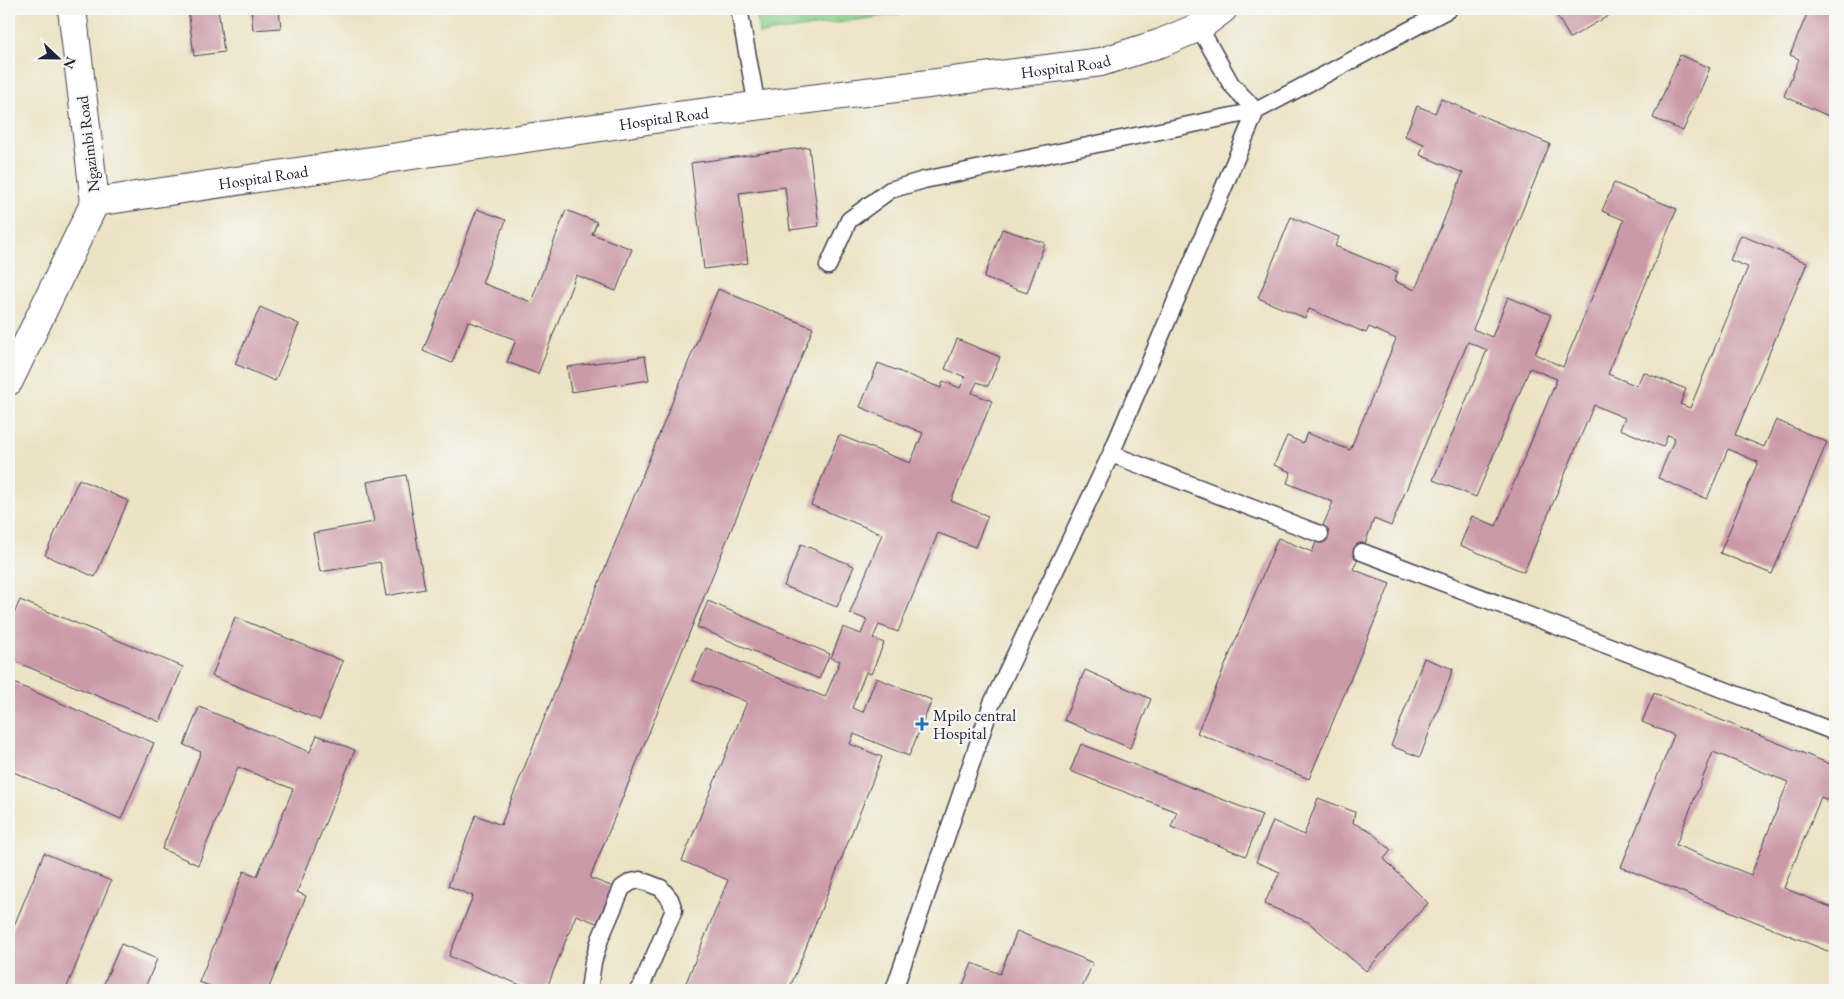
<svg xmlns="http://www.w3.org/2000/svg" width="1844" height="999" font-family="'EB Garamond',serif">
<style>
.green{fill:#87cd87;stroke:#547861}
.building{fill:#cb9aa8;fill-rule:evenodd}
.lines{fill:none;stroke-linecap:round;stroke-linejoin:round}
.lane-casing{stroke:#403f50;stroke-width:19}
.street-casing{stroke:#403f50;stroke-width:30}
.lane{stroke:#fff;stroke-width:16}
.street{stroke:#fff;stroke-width:28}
.poi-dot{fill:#1f6fb2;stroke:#f6f6f2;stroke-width:2}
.labels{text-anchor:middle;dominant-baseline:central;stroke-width:4.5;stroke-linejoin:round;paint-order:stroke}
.street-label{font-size:16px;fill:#22223b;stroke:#f6f6f2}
.poi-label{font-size:16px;fill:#22223b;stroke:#f6f6f2;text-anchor:start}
</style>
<rect width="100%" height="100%" fill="#f6f6f2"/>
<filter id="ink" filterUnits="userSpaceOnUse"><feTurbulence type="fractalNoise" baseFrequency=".02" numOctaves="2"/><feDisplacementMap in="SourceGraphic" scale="10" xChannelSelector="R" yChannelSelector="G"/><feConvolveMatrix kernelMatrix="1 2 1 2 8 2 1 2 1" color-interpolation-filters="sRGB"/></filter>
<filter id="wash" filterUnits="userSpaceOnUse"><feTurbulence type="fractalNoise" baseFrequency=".0096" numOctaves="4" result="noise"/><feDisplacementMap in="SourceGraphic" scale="20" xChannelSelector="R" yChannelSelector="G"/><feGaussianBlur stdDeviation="1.12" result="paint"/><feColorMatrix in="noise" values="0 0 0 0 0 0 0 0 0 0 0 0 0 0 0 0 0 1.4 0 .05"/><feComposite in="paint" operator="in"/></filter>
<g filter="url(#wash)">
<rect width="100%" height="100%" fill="#ece3c4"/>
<path class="green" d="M756 9H935L759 34Z"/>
<g id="blocks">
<path class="building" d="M188 9H218L224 52 194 56Z
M251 9H279L281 28 253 30Z
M1553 9H1620L1570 38Z
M1809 9 1818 13 1820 9H1835V119L1784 96 1799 59 1790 55Z
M1680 55 1710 68 1683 131 1653 118Z
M1441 99 1550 144 1473 329 1492 337 1508 297 1551 315 1535 354 1563 367 1624 220 1602 211 1614 183 1677 209 1608 374 1637 386 1643 372 1686 389 1680 404 1690 408 1748 267 1730 260 1741 235 1807 263 1735 435 1764 447 1776 420 1827 442 1772 574 1720 553 1758 462 1728 449 1707 499 1658 478 1675 438 1668 435 1663 447 1620 429 1625 418 1594 405 1524 572 1460 545 1472 516 1496 526 1557 379 1530 368 1476 497 1433 480 1487 350 1468 342 1391 526 1374 519 1362 552 1353 569 1390 584 1309 779 1197 733 1278 538 1312 552 1333 502 1287 483 1291 472 1274 465 1287 436 1303 443 1307 433 1350 450 1396 339 1369 327 1366 333 1309 309 1305 318 1258 298 1291 217 1339 237 1335 246 1398 272 1394 281 1415 290 1463 173 1420 155 1424 144 1405 136 1417 106 1435 113Z
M809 147 819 226 790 230 785 187 739 193 748 263 704 269 691 163Z
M477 209 506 220 482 283 531 302 566 210 597 222 592 234 632 249 616 291 576 275 538 374 507 362 516 340 468 321 452 363 423 351Z
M1002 229 1045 243 1027 293 984 278Z
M1835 279V295L1830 292Z
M718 289 813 328 590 878 619 889 604 926 576 915 546 990H533L449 956 473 896 448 886 476 815 501 825Z
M260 307 299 324 275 381 235 364Z
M957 339 1000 357 988 386 977 382 972 393 992 401 951 501 988 516 975 547 938 533 898 632 879 625 873 638 884 643 871 674 866 672 852 708 863 712 876 678 932 700 909 756 854 734 850 744 882 757 789 990H683L728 880 682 861 747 702 692 680 706 648 825 697 840 661 831 658 843 627 861 634 867 620 850 613 882 534 811 505 839 435 910 463 923 433 860 407 878 363 941 388 943 381 960 388 965 377 945 369Z
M645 356 649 380 571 392 567 367Z
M406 475 425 589 386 596 380 562 320 572 313 533 374 522 367 482Z
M79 479 128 501 95 577 45 555Z
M801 544 854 566 837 607 784 586Z
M20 600 183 667 160 722 9 659V626Z
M708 601 830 654 819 679 697 627Z
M235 617 343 661 320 720 212 676Z
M1424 658 1453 669 1420 757 1391 746Z
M1085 670 1151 699 1130 748 1064 720Z
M9 681 154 743 121 819 9 770Z
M1654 693 1835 766V803L1821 797 1784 888 1835 909V954L1621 867 1674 735 1642 722ZM1713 752 1788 782 1751 875 1676 845Z
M199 707 310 752 317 735 355 750 297 892 306 896 268 990H220L199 982 244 871 257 876 293 789 238 767 198 865 162 849 201 752 184 745Z
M1081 744 1262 815 1246 856 1171 827 1177 812 1070 771Z
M1318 798 1355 812 1353 823 1369 830 1391 850 1384 859 1428 903 1366 971 1308 922 1264 904 1280 872 1256 862 1273 821 1304 835Z
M44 853 111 881 66 989 70 990H9V938Z
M1017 931 1093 963 1081 990H961L972 963 1000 974Z
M121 944 157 959 144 990H101Z"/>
</g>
</g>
<g filter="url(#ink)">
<use href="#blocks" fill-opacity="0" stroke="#403f50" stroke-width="1"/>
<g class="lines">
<defs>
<path id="lane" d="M739 9 757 106
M828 266 849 220 890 190 924 180 1256 111 1449 9
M1111 454 1320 534
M1362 552 1835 732
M589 990 593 962 600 939 622 888 631 882 640 880 661 888 670 899 674 910 641 987 638 990
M894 990 992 703 1111 454 1256 111 1231 84 1199 27"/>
<g id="street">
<path id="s1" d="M95 202 661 118 1101 62 1161 43 1199 27 1223 9"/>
<path d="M9 381 95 202 72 9"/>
</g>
</defs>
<use href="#lane" class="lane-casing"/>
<use href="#street" class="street-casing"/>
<use href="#lane" class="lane"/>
<use href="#street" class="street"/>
</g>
</g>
<path class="poi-dot" d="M919.5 716.5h5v5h5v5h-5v5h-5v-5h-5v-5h5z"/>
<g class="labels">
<g class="street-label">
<text stroke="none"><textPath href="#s1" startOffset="980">Hospital Road</textPath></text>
<text stroke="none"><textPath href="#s1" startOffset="575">Hospital Road</textPath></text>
<text transform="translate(88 144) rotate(-97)">Ngazimbi Road</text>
<text stroke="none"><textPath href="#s1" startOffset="170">Hospital Road</textPath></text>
</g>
<g class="poi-label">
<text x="933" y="715">Mpilo central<tspan x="933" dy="18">Hospital</tspan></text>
</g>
</g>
<rect width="1844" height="999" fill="none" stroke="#f6f6f2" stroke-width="30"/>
<g transform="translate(58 58) rotate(112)" stroke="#f6f6f2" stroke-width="4" paint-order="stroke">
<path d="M0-4L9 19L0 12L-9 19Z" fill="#22223b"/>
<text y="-8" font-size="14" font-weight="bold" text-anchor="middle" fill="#22223b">N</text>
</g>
</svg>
